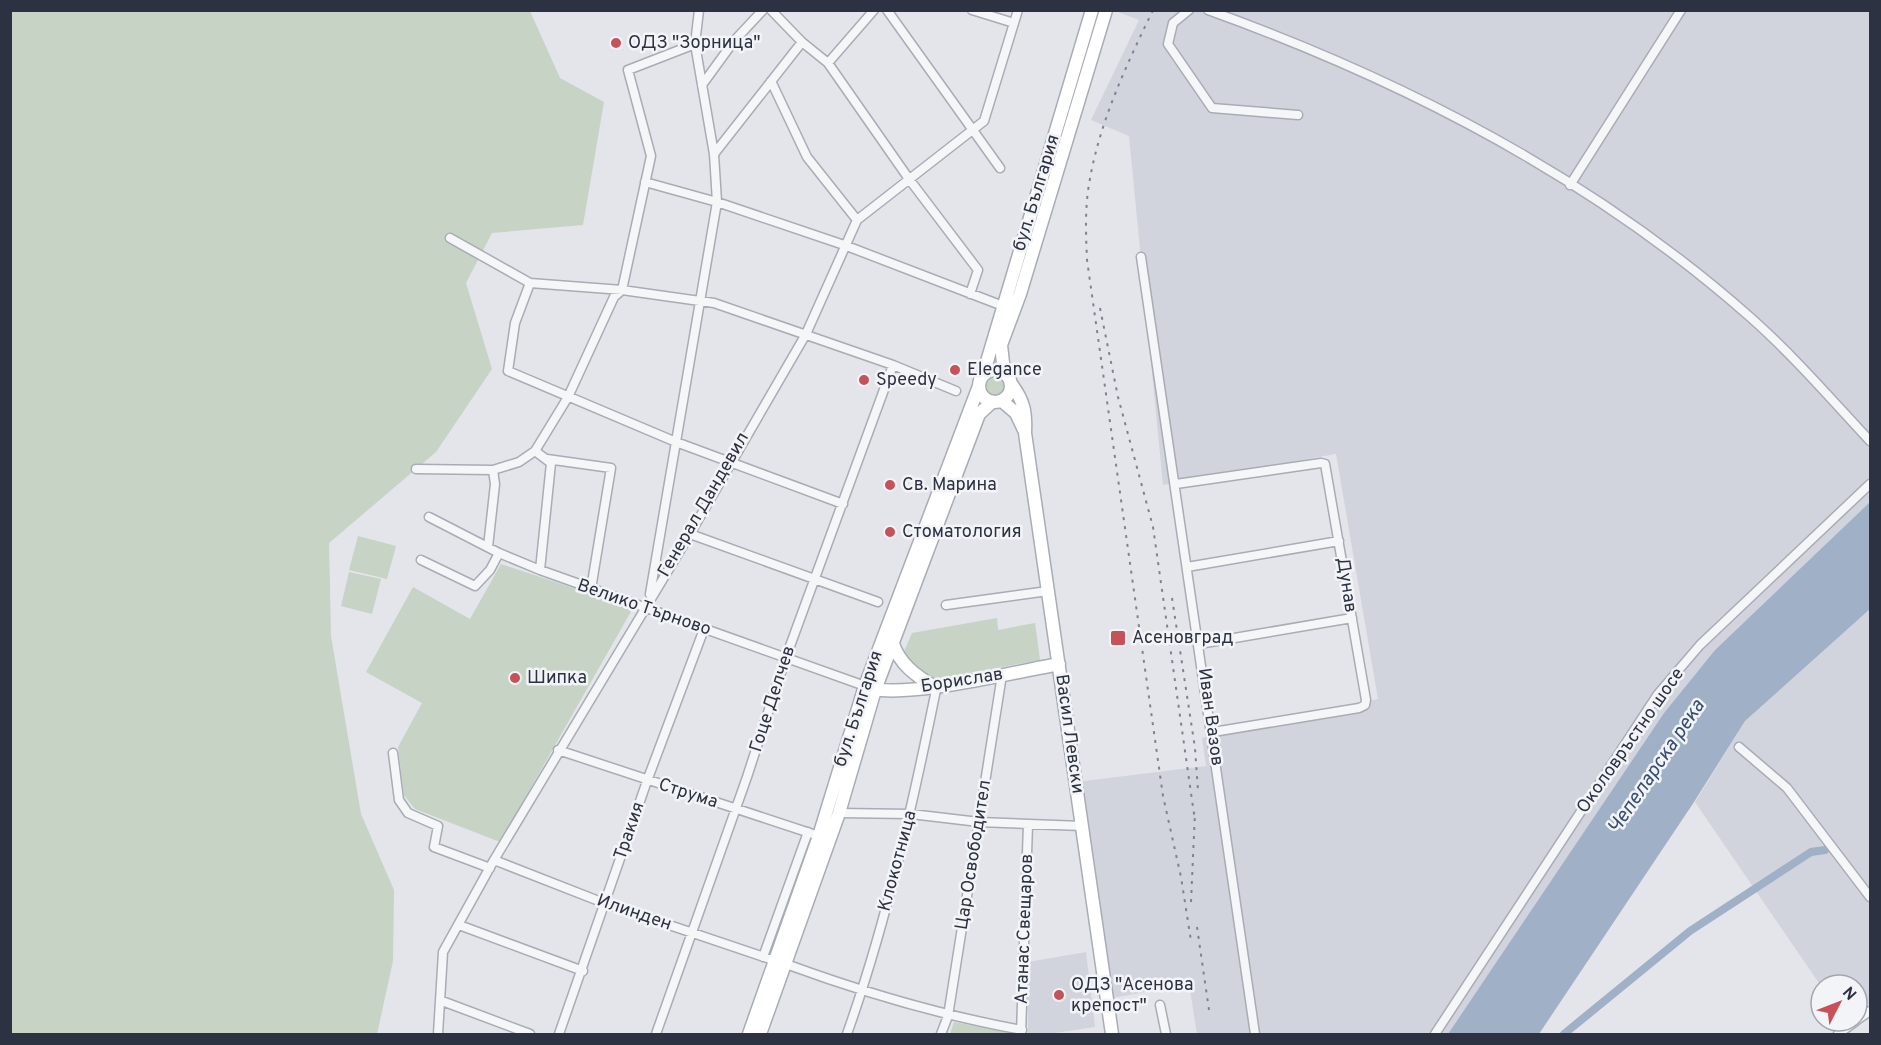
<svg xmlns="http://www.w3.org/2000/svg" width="1881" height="1045" font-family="Overpass,sans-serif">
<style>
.built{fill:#d1d4dc}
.green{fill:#c7d3c4}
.water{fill:#a0b0c7}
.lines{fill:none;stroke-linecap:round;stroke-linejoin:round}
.canal{stroke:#a0b0c7;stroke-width:8}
.street-casing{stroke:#a8acb4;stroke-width:11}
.secondary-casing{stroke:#a8acb4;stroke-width:15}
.street{stroke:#f5f6f8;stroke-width:8}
.secondary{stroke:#fff;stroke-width:12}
.rail{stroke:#7d8392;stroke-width:2;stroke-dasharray:3 6;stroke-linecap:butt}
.poi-dot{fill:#c65158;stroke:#f2f4f7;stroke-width:2}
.labels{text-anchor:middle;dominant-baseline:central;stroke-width:5;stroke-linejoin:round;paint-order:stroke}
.poi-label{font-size:18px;fill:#2c3241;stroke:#f2f4f7;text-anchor:start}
.street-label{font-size:18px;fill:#2c3241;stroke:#f2f4f7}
.water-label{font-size:20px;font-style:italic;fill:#384d72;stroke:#f2f4f7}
</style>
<rect width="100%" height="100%" fill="#e3e5ea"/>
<path class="built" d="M1115 11H1870V502L1715 650 1664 713 1448 1034H1197L1189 984 1112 998 1076 782 1206 766 1202 738 1378 699 1336 454 1163 485 1129 136 1091 120 1139 20Z
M1870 609V1004L1857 1014V985L1821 986 1695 802 1745 721Z
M1086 952 1095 1027 1048 1034H1028V962Z"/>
<path class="green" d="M10 11H530L560 78 604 102 583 225 492 233 466 283 492 369 436 452 329 543 331 636 361 814 394 890 393 961 377 1034H11Z
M984 387a11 11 0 1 1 22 0a11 11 0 1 1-22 0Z
M358 536 396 546 387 579 349 570Z
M501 564 633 608 500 842 415 809 404 795 398 747 422 703 366 672 413 587 470 619Z
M349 572 381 579 372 614 341 606Z
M997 618 998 630 1035 623 1040 660 932 680 917 669 903 654 912 633Z
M954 1022 1014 1034H950Z"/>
<path class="water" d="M1870 502V609L1745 721 1694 802 1539 1034H1448L1664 713 1715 650Z"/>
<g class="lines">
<path class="canal" d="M1564 1034 1690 931 1811 852 1825 850"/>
<defs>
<path id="street" d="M771 10 802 42 828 63 909 179 978 270 970 294
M887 10 1000 168
M972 10 1014 23
M1189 10 1173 23 1168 44 1212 108 1298 115
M1208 10C1403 80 1594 179 1750 317 1793 355 1831 399 1870 441
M828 63 874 10
M771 81 807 157 857 220
M702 85 734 41 763 10
M714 154 802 42
M645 182 717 202 844 245 1003 306
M1570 185 1681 10
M450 238 530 283 622 290 714 303 893 365 956 391
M1141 257 1255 1034
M530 283 515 323 508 371 676 442 843 504
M535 451 551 463 540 570
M547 459 611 468 591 589
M416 469 493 470 519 462 535 451 568 397 614 297 622 290 651 156 628 70 695 44
M1176 484 1321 463 1325 464 1366 700 1365 705 1359 708 1213 732
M429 517 499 553 540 570 865 686
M690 534 878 602
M488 547 495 484 493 470
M421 560 475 586 490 570 499 553
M1187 567 1339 541
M650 594 717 202 714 154 695 44 699 10
M946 605 1048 591
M1199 644 1352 618
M1739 747 1787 788 1870 897
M558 750 819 836
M393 753 399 800 408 813 438 826 434 847 490 868
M839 813 911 814 979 822 1082 826
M494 860 604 903 776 961
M459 925 583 971
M763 957 808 832
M786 964C865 993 939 1015 1022 1030
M442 1001 530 1034
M1160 1005 1166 1034
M1857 1020 1870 1011
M438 1034 443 952 494 860 690 534 806 334 857 220 984 121 1018 10
M559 1034 647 781 704 629
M656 1034 747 777 786 657 893 365
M847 1034C887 921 913 803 937 685
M941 1034 948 1016 1002 675
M1021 1034 1028 824
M1435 1034 1658 694 1700 645 1870 484
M1838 1034 1856 1021"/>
<path id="secondary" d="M979 386a16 16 0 1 1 32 0a16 16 0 1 1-32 0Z
M1004 372 1001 345 1020 294 1106 10
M983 375 1092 10
M1012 385C1024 401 1026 413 1025 433L1112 1034
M1002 401 1016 413 1025 432
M893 644C900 664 915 675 933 686
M871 688C904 699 1020 671 1059 664
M749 1034 819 836 865 686 979 386
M760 1034 839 813 875 690 979 414 992 402"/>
</defs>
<use href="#street" class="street-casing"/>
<use href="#secondary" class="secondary-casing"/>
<use href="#street" class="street"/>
<use href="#secondary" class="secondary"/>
<path class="rail" d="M1153 10C1125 68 1097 127 1088 191 1085 214 1086 237 1087 260L1163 796 1181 877 1191 941
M1100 308 1118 397 1153 527 1195 821
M1172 598 1195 748 1198 791
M1191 902 1195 812
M1197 927 1209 1010"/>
</g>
<g class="poi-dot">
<circle cx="616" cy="43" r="6"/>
<circle cx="955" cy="370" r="6"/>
<circle cx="864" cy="380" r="6"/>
<circle cx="890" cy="485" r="6"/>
<circle cx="890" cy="532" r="6"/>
<rect x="1110" y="630" width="16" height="16" rx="3"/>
<circle cx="515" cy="678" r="6"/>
<circle cx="1059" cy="995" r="6"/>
</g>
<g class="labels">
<g class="poi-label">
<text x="628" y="43">ОДЗ "Зорница"</text>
<text x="967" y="370">Elegance</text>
<text x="876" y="380">Speedy</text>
<text x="902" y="485">Св. Марина</text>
<text x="902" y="532">Стоматология</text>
<text x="1132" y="638">Асеновград</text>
<text x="527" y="678">Шипка</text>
<text x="1071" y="985">ОДЗ "Асенова<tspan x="1071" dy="21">крепост"</tspan></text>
</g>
<g class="street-label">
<text transform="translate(1037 193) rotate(-73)">бул. България</text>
<text transform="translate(704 505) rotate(-60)">Генерал Дандевил</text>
<text transform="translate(1346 585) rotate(81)">Дунав</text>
<text transform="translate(644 608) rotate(19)">Велико Търново</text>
<text transform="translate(962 681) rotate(-9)">Борислав</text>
<text transform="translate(773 699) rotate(-72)">Гоце Делчев</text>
<text transform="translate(859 709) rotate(-72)">бул. България</text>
<text transform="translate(1210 717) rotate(82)">Иван Вазов</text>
<text transform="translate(1069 734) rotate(82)">Васил Левски</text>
<text transform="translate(1631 741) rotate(-55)">Околовръстно шосе</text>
<text transform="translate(688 794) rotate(18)">Струма</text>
<text transform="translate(630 831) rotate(-71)">Тракия</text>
<text transform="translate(974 855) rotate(-81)">Цар Освободител</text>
<text transform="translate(898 861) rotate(-75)">Клокотница</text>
<text transform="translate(634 913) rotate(19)">Илинден</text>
<text transform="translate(1025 929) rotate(-88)">Атанас Свещаров</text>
</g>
<g class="water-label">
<text transform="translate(1657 767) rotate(-56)">Чепеларска река</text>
</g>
</g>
<rect width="1881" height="1045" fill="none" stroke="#2c3241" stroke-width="24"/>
<g transform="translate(1839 1003) rotate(48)"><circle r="28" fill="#f2f4f7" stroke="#a3a6ae" stroke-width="1.5"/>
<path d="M0-4.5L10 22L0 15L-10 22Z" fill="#c65158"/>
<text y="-9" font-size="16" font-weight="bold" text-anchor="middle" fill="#2c3241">N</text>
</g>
</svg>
